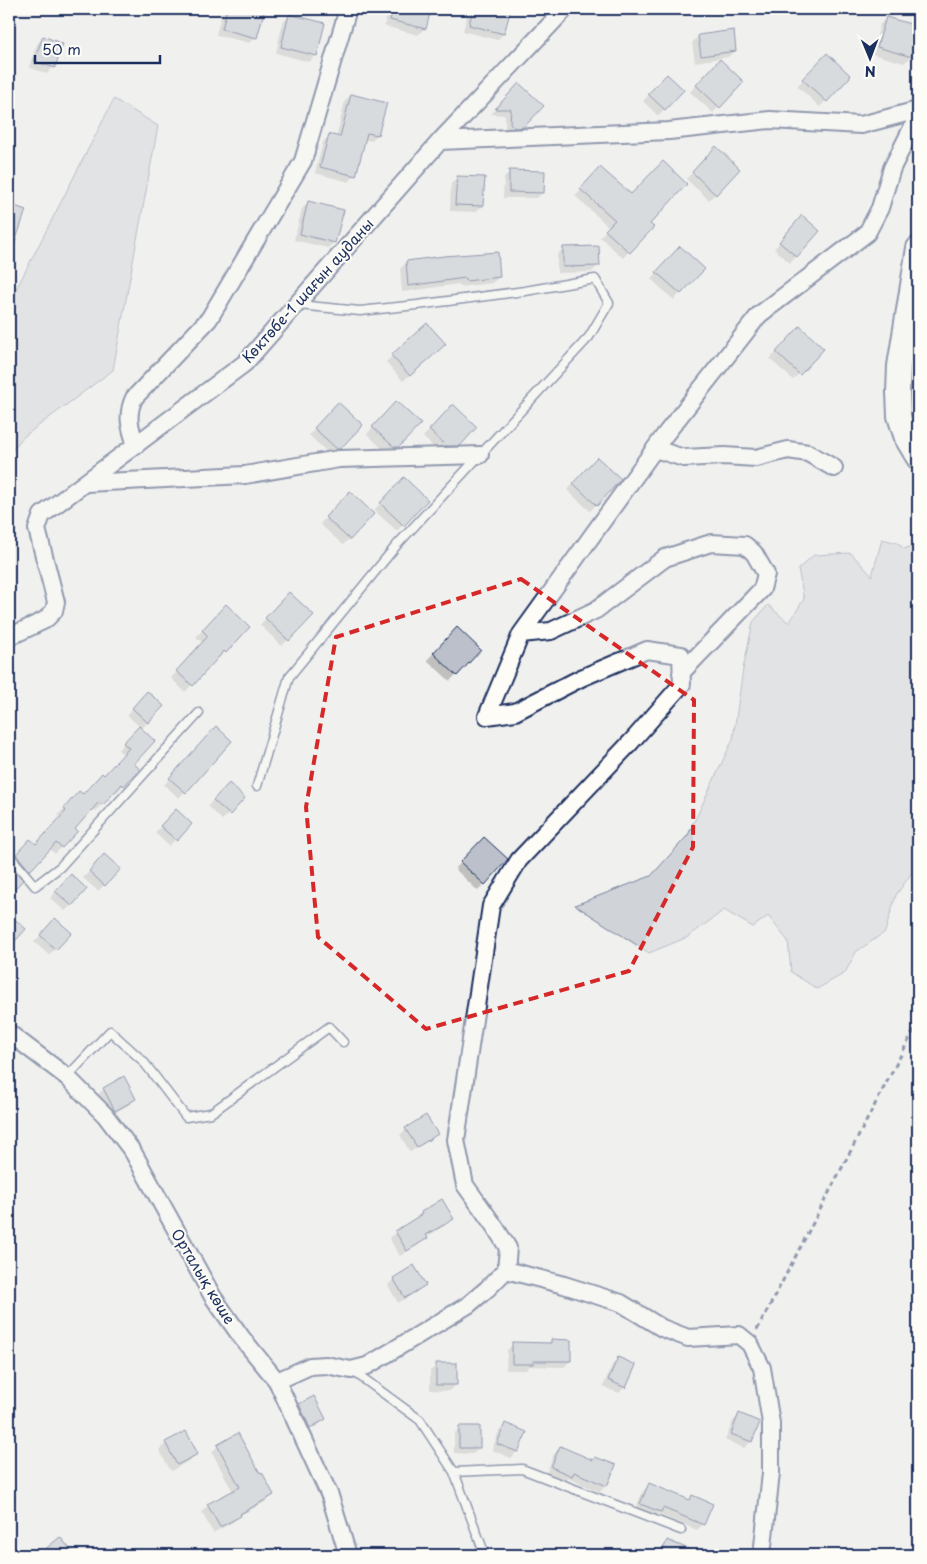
<svg xmlns="http://www.w3.org/2000/svg" width="927" height="1564" font-family="'Playpen Sans',sans-serif">
<style>
.green{fill:#d0d3d8;stroke:#76819b}
.shadow{fill:#0003}
.building{fill:#bbc0ca;stroke:#1b2f5e}
.lines{fill:none;stroke-linecap:round;stroke-linejoin:round}
.service-casing{stroke:#1b2f5e;stroke-width:11}
.minor-casing{stroke:#1b2f5e;stroke-width:20}
.secondary-casing{stroke:#1b2f5e;stroke-width:26}
.path{stroke:#1b2f5e;stroke-width:3;stroke-dasharray:5 4;stroke-linecap:butt}
.service{stroke:#fdfcf7;stroke-width:8}
.minor{stroke:#fdfcf7;stroke-width:16}
.secondary{stroke:#fdfcf7;stroke-width:22}
.marked{fill:none;stroke:#d62828;stroke-width:4;stroke-dasharray:10 6;stroke-linejoin:round}
.labels{text-anchor:middle;dominant-baseline:central;stroke-width:4;stroke-linejoin:round;paint-order:stroke}
.street-label{font-size:15px;fill:#1b2f5e;stroke:#fdfcf7}
</style>
<rect width="100%" height="100%" fill="#f0f0ee"/>
<filter id="ink" filterUnits="userSpaceOnUse"><feTurbulence type="fractalNoise" baseFrequency=".02" numOctaves="2"/><feDisplacementMap in="SourceGraphic" scale="10" xChannelSelector="R" yChannelSelector="G"/><feConvolveMatrix kernelMatrix="1 2 1 2 8 2 1 2 1" color-interpolation-filters="sRGB"/></filter>
<g filter="url(#ink)">
<path class="green" d="M114 99 158 126 113 370 22 438 9 455V303Z
M882 539 898 543 904 549 918 544V864L896 895 885 932 856 952 845 973 817 989 791 972 788 941 768 916 753 927 724 910 688 937 649 953 575 905 651 876 688 835 733 739 743 669 753 622 768 605 789 623 804 599 798 569 814 555 851 553 872 576Z"/>
<path class="shadow" d="M223 9H264L256 37 250 43 216 35Z
M389 9H430L425 28 418 35 384 26Z
M469 9H509L503 34 497 40 463 31Z
M290 16 316 55 309 62 276 53 283 22Z
M887 18 918 27 911 57 904 63 872 54 880 24Z
M698 36 735 51 728 57 695 62 692 43Z
M43 38 53 67 47 74 29 67 37 44Z
M827 55 849 76 820 107 797 86Z
M720 61 743 82 713 113 690 92Z
M667 76 683 90 658 116 643 101Z
M519 85 542 106 516 133H509L505 130V115L491 114Z
M351 95 377 135 371 141 364 139 355 175 349 182 315 173 323 142 329 136 336 138 345 101Z
M716 148 739 169 709 200 686 179Z
M510 171 543 192 537 198H503L504 178Z
M594 175 631 196 648 224 652 227 623 258 600 237 609 227 575 196Z
M457 177 482 205 476 212 450 211 451 184Z
M308 202 334 242 328 248 294 240 302 209Z
M796 223 797 256 790 263 774 249Z
M563 248 598 265 592 272 557 273V255Z
M680 248 703 269 674 300 651 279Z
M407 262 499 277 492 283 460 287 459 284 402 292 400 269Z
M794 334 823 349 793 380 770 359Z
M438 350 403 381 386 362 392 356Z
M396 403 398 446 391 453H387L367 434Z
M338 404 339 448 333 455H330L309 435Z
M447 412 476 427 452 451 439 452 423 437Z
M597 459 596 505 590 511 567 490Z
M404 479 427 500 397 531 374 510Z
M350 493 372 514 343 545 320 524Z
M289 594 312 615 282 646 260 625Z
M226 606 249 627 219 658 218 657 185 692 171 678 203 643 196 637Z
M457 629 480 650 450 681 427 660Z
M141 699 148 722 141 729 132 764 138 769 117 792 115 790 96 811 92 808 73 829 76 831 55 854 49 848 23 877 10 861 24 847 35 846 61 818 58 815 73 799 82 796 104 777 124 755 118 750 140 727 127 715Z
M209 734 230 741 179 798 164 785Z
M222 790 229 814 222 820 208 806Z
M169 817 190 824 169 846 155 833Z
M484 838 506 859 478 891 455 869Z
M98 862 104 885 98 891 83 878Z
M65 882 71 905 65 911 50 898Z
M49 926 55 949 49 955 34 942Z
M104 1089 135 1099 129 1105 109 1116 97 1095Z
M406 1129 436 1134 430 1140 410 1152 400 1135Z
M421 1213 452 1218 446 1225 426 1237 420 1244 400 1256 389 1238 396 1232 416 1220Z
M394 1279 424 1285 418 1291 398 1303 388 1285Z
M551 1341 570 1361 564 1367 529 1366 526 1370H506L507 1350 513 1344H548Z
M618 1359 625 1387 619 1393 603 1387 612 1365Z
M437 1365 456 1384 449 1391 430 1390V1371Z
M314 1398 325 1419 319 1425 303 1434 293 1412 300 1405Z
M740 1414 759 1422 751 1442 744 1448 725 1440 733 1421Z
M506 1425 525 1432 517 1452 511 1458 492 1450 499 1431Z
M460 1427 479 1447 473 1454 454 1453V1434Z
M185 1433 197 1454 190 1460 171 1471 159 1450 166 1443Z
M218 1446 259 1475 273 1495 267 1501 239 1516 233 1522 213 1533 202 1512 208 1505 233 1492 212 1452Z
M560 1448 606 1485 600 1492 568 1478 565 1481 546 1474 554 1454Z
M649 1485 688 1500 692 1497 703 1524 697 1530 658 1514 654 1518 635 1510 643 1491Z
M668 1542 687 1550 684 1555H663L666 1548H663L660 1555H658L661 1548Z"/>
<path class="building" d="M227 9H265L257 38 222 29Z
M393 9H431L426 29 390 20Z
M473 9H511L504 34 469 25Z
M289 14 325 23 317 56 281 47Z
M886 17 918 26V34L912 57 877 47Z
M734 30 736 51 701 56 698 35Z
M43 36 63 44 55 68 34 61Z
M827 53 851 76 827 102 802 79Z
M720 59 744 82 720 108 696 85Z
M667 74 684 90 665 110 648 94Z
M519 83 544 106 524 127 515 128 510 123 511 109H495Z
M351 94 387 103 378 135 367 133 356 176 320 167 329 134 340 137Z
M716 146 740 169 716 195 692 172Z
M663 161 687 184 650 224 654 227 630 253 605 230 615 220 580 189 600 167 631 194Z
M509 170 545 171 544 193 509 192Z
M457 176 485 177 483 206 455 205Z
M308 201 344 210 335 243 300 234Z
M9 204 26 210 11 254 9 253Z
M802 215 820 231 797 257 779 242Z
M599 246 600 266 563 267V247Z
M680 246 705 269 681 294 656 272Z
M498 252 500 277 466 281 465 278 408 286 406 261 444 256Z
M427 323 446 344 410 376 391 355Z
M800 326 824 349 800 375 776 352Z
M396 401 421 424 399 447H394L372 427Z
M338 402 363 425 340 449H337L314 428Z
M453 404 477 427 460 446H446L429 430Z
M597 457 621 479 597 506 573 483Z
M404 477 428 500 404 526 380 503Z
M350 491 374 514 350 540 325 517Z
M289 592 314 615 289 641 265 618Z
M226 604 250 627 226 653 224 651 193 686 176 671 208 636 202 630Z
M457 627 481 650 457 676 433 653Z
M147 691 164 706 148 723 132 708Z
M139 726 155 741 134 764 140 769 124 786 122 784 103 805 99 802 75 829 78 831 62 848 56 843 30 871 16 854 30 839 36 844 66 811 64 808 79 791 83 794 102 773 104 775 129 748 123 743Z
M216 726 232 741 186 793 169 778Z
M229 783 245 798 230 815 213 800Z
M176 809 192 824 177 841 160 826Z
M484 837 508 859 485 885 460 862Z
M104 854 121 869 105 886 89 871Z
M9 863 23 880 9 895Z
M71 874 87 889 72 906 55 891Z
M9 914 26 929 9 948Z
M55 918 72 933 56 950 40 935Z
M124 1076 136 1099 115 1111 103 1088Z
M426 1115 438 1134 417 1147 405 1128Z
M442 1199 454 1219 426 1235 428 1238 407 1251 395 1231 422 1214 421 1212Z
M414 1265 426 1285 405 1298 393 1278Z
M551 1339 571 1340V1361H533V1364H512V1342L551 1343Z
M618 1357 636 1365 626 1388 608 1380Z
M436 1363H457V1385H436Z
M314 1396 326 1419 310 1428 299 1404Z
M739 1413 760 1422 752 1442 731 1434Z
M505 1423 527 1432 518 1452 497 1444Z
M459 1426H480V1448H459Z
M186 1431 198 1454 177 1465 165 1442Z
M238 1433 260 1473 262 1472 274 1495 240 1514 241 1516 220 1527 207 1504 240 1487 217 1445Z
M560 1446 593 1460 595 1457 616 1465 607 1486 574 1472 572 1476 551 1467Z
M649 1483 690 1500 692 1495 713 1504 704 1525 663 1508 661 1512 640 1504Z
M60 1537 75 1555H38Z
M667 1540 703 1555H661Z"/>
<g class="lines">
<defs>
<path id="service" d="M257 786 289 677 396 546 589 337 609 303 595 279 525 291 417 305 360 311 298 305
M9 855 35 886 60 867 199 713
M67 1077 110 1031 143 1061 186 1117 211 1113 329 1027 343 1042
M353 1371 420 1420 454 1472 485 1555
M454 1472 522 1469 681 1530"/>
<path id="minor" d="M440 141 669 131 770 120 861 125 918 110
M136 445C130 428 126 415 134 398L209 319 303 161 348 9
M655 449 684 458 724 456 756 458 788 450 808 453 834 468
M86 483 245 475 339 459 480 455
M521 634 551 631 596 610 665 558 711 543 745 545 754 553 766 574 762 589 681 673
M9 637 45 620 54 611 56 602 37 529 42 515 245 363 440 141 565 9
M9 1033 67 1077 105 1115 133 1152 213 1297 242 1338 277 1381 330 1496 348 1555
M506 1270 564 1285 621 1303 662 1328 688 1338 739 1335 750 1344 762 1368 771 1423V1473L762 1555
M277 1381 310 1366 326 1365 351 1370 367 1366 468 1305 487 1289 506 1270 508 1248 495 1227 465 1185 456 1140 491 906 519 860 631 742 682 684 681 655 647 650 581 678 515 712 487 716 521 634 664 436 759 315 867 233 880 208 892 168 918 116"/>
<path id="secondary" d="M918 248 899 366 898 392 899 416 906 438 918 458"/>
</defs>
<use href="#service" class="service-casing"/>
<use href="#minor" class="minor-casing"/>
<use href="#secondary" class="secondary-casing"/>
<path class="path" d="M757 1330 914 1030 918 1015"/>
<use href="#service" class="service"/>
<use href="#minor" class="minor"/>
<use href="#secondary" class="secondary"/>
</g>
</g>
<path d="M0 0H927V1564H0ZM521 579 694 700 693 847 629 971 426 1029 318 937 306 807 336 637Z" fill="#f0f0ee" fill-opacity=".55" fill-rule="evenodd"/>
<path class="marked" d="M521 579 694 700 693 847 629 971 426 1029 318 937 306 807 336 637Z"/>
<g class="labels">
<g class="street-label">
<text transform="translate(307 290) rotate(-48)">Көктөбе-1 шағын ауданы</text>
<text transform="translate(204 1276) rotate(59)">Орталық көше</text>
</g>
</g>
<rect width="927" height="1564" fill="none" stroke="#fdfcf7" stroke-width="30"/>
<rect x="15" y="15" width="897" height="1534" fill="none" stroke="#1b2f5e" stroke-width="2" filter="url(#ink)"/>
<g transform="translate(870 58) rotate(179)" stroke="#fdfcf7" stroke-width="4" paint-order="stroke">
<path d="M0-4L9 19L0 12L-9 19Z" fill="#1b2f5e"/>
<text y="-8" font-size="14" font-weight="bold" text-anchor="middle" fill="#1b2f5e">N</text>
</g>
<path d="M35 55v8h125v-8" fill="none" stroke="#1b2f5e" stroke-width="2.5"/>
<text x="42" y="55" font-size="15" fill="#1b2f5e" stroke="#fdfcf7" stroke-width="4" paint-order="stroke">50 m</text>
</svg>
